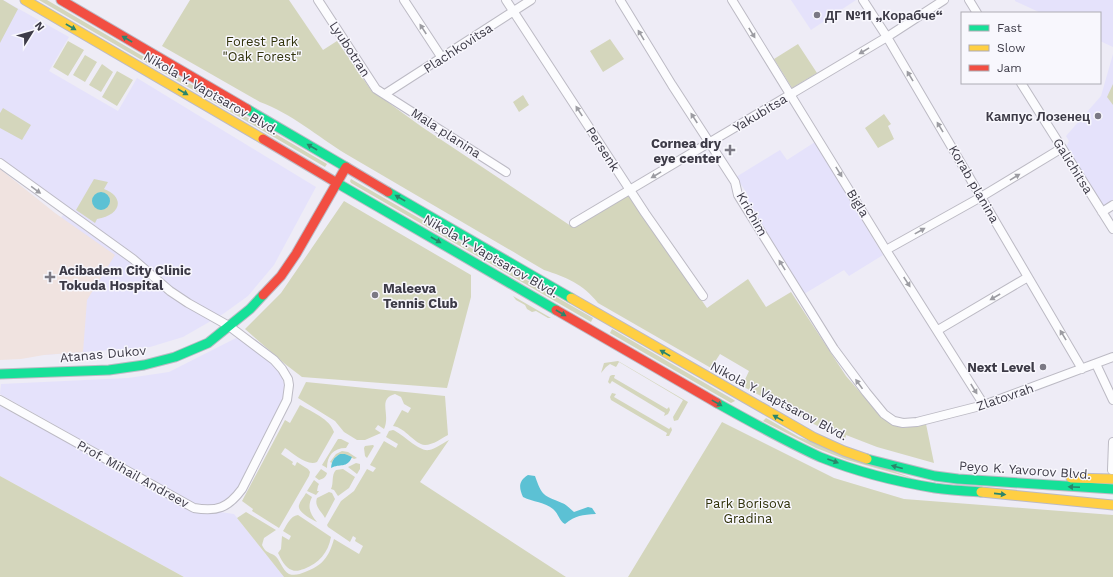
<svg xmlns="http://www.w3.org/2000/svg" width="1113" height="577" font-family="'Work Sans',sans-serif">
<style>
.built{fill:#e5e2fb}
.medical{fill:#f0e3e0}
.green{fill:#d4d6bc}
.water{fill:#5cc1d4}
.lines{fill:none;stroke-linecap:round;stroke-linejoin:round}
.street-casing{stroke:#bcbac4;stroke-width:10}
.fast-casing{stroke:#bcbac4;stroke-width:11}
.slow-casing{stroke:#bcbac4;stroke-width:11}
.jam-casing{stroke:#bcbac4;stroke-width:11}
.street{stroke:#fcfcfe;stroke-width:8}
.fast{stroke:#16e098;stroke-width:9}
.slow{stroke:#ffcf43;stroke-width:9}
.jam{stroke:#f24e42;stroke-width:9}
.oneway{fill:#2b856b}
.oneway2{fill:#9c9ca2}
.poi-dot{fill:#7b7984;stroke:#f8f7fd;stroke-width:1.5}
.labels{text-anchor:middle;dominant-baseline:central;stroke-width:3;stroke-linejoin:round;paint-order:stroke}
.poi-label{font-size:13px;font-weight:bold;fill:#3d3b47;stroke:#f8f7fd;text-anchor:start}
.park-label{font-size:13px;fill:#30320a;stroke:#f8f7fd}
.street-label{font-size:13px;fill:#3d3b47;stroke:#f8f7fd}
</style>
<rect width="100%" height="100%" fill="#eeecf6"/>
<path class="built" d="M0 0H3L69 37 49 71 118 111 137 78 316 187 274 265 248 296 223 314 183 337 150 347 44 355 34 256 68 208 0 159Z
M791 0H856L811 30Z
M1015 0H1113V47L1100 41V13H1041L1015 1Z
M1113 54V201L1104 206 1066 147 1069 141 1066 136 1101 96Z
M815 142 883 255 849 276 844 270 804 294 745 197 748 195 736 177 780 150 787 160Z
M240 336 273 362 280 372 284 384 283 401 236 491 221 503 210 505 193 503 0 394 1 384 128 378 169 372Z
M0 406 194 511 207 513 220 512 234 514 284 577H184L0 476Z"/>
<path class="medical" d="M0 169 55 213 115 255 87 300 83 352 44 355 21 359 0 360Z"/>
<path class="green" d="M0 0H3L18 9 0 43Z
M39 0H47L327 164 325 167Z
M190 0H289L323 50 337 41 371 90 422 127 574 228 628 194 707 308 748 279 766 307 791 292 846 376 880 415 892 424 903 428 926 424 934 463 877 447 846 435 845 440 806 420 742 386 749 371 720 354 711 368 598 303C583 284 566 277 544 270 478 231 412 193 346 154 318 137 291 113 260 102L162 46Z
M610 39 624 59 603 72 590 51Z
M68 41 84 50 68 76 53 67Z
M798 44 817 73 792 88 774 59Z
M85 55 97 62 85 82 73 75Z
M102 64 113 72 101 92 89 85Z
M117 71 133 80 117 106 102 97Z
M1113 84V105L1107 97Z
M523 95 529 105 519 112 513 102Z
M3 108 31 125 22 140 0 128V113Z
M884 114 891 124 888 126 894 139 878 148 865 128Z
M94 179 108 182 104 189C127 198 119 216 97 219L95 223 76 210Z
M351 179 593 318 591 322 351 183 350 181Z
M344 201 471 275V297L447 388 302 377 285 364 245 329 281 293Z
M513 296 551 318H548L536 311 532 312 527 309 525 305 516 300Z
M612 329 734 400 735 401 731 403 610 333Z
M618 361 688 402 678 420 674 421 673 417 683 400 619 362 616 367 610 364 606 367 601 373 604 363Z
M612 375H615L614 378 667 409 669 407 670 410 668 414 664 416 665 413 612 381 610 384 608 382 610 376Z
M306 382 445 396 448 435C442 438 433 445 425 445 414 444 406 428 393 426L402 410 408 413 411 408 404 404 401 397 395 394C377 399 391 414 384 429L378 425 375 429 381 433 365 440H357L344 432 335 421 298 398Z
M612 393 616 394 614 397 669 429 671 427 672 430 669 436H666L667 433 611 400 610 397Z
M300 405C312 412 330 419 334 432L317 462C308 467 293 453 285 448L281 454 293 462 292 464 295 466 297 462 308 469 310 472 309 476 279 528 252 511 253 509 242 501 285 420 290 423Z
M766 418 799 437 915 479 847 460 816 448 763 421Z
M722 422 834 478 904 499 1113 515V577H628Z
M393 430C403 434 419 452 429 450 435 449 443 443 449 440L420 482 566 577H284L237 518 246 512 276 530 264 538 262 545C265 552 268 552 274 555 280 559 282 570 289 574 295 576 300 574 305 572 322 566 329 557 334 539L359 554 363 546 355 541 356 538 353 536 350 542 328 527 327 525 341 501 354 491 367 469 373 472 376 468 370 465 384 441 396 448 398 444 386 437 389 431Z
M338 439H341L349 443 346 448C333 448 327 456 327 468L322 465Z
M373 445 374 446 367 458 365 456 364 448 365 446Z
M342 451 348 452 357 458 354 459 345 454C339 454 334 456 332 463L330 462 336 454Z
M356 463 360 464V469L357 474 348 467Z
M321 469 327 473C326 477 323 479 319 480L315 477Z
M343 469 355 477 349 488 338 496 334 490 331 489C334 483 331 475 336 470Z
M0 476 184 577H0Z
M314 480 319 484 318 486 317 491H319L316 495 307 491Z
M329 492 332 493 335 499 325 518C321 511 314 506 317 498Z
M306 493 312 497C307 507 310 514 317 522 311 519 297 512 299 505 300 501 304 497 306 493Z
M298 515 331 537C328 553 319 563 304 569 300 570 296 572 292 570 285 568 281 559 278 553L281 549 282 536 289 540 291 536 283 531C287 525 290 516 298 515Z"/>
<path class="water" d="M92 201a9 9 0 1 1 18 0a9 9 0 1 1-18 0Z
M340 454H345L352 457C347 469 340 463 331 468 332 461 333 458 340 454Z
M528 475 535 476C542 496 543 495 562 503 566 504 570 509 574 512L588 507 592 508 596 514C582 515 576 515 565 524 559 521 559 514 553 509 545 502 533 502 523 497 519 488 518 481 528 475Z"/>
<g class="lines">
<defs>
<path id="street" d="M318 0 376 89 506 172
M404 0 442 58
M506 0 645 213 703 296
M620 0 672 85 735 182 738 195 834 349 866 392 884 414 894 421 903 423 917 422 984 405 1113 357
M732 0 886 250 984 405
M863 0 887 37 1082 369
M969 0 977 13
M1021 83 1113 229
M385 94 531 0
M0 163 133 259 170 291 188 303 229 326 274 360 282 369 288 379 289 385 287 400 242 489C228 508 217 512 194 508L0 400
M1102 212 1113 205
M574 223 887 37 944 0
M886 250 981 197 1062 148
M938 330 1028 277
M1096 364 1113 400
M1112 470 1113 442"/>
<path id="fast" d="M247 109 346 167
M337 183 556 310
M388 192 571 298
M0 374 109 370 144 365 175 357 208 343 250 309 263 295
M717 403C751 422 785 441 820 457 855 471 898 482 935 488 950 490 966 491 981 492
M867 459 935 476 958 479 1113 489"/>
<path id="slow" d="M25 0 263 139
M571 298 813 437 844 451 867 459
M1071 478 1113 479
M981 492 1113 505"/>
<path id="jam" d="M61 0 247 109
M263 139 337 183
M263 295 281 276 296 254 346 167 388 192
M556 310 717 403"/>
</defs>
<use href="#street" class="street-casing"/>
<use href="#fast" class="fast-casing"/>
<use href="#slow" class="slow-casing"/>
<use href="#jam" class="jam-casing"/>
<use href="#street" class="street"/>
<use href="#fast" class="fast"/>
<use href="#slow" class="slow"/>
<use href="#jam" class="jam"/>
</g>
<defs><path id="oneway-solid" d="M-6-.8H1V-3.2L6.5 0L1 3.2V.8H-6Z"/></defs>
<g class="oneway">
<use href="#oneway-solid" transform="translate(71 27) rotate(30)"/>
<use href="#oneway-solid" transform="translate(127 39) rotate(-150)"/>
<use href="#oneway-solid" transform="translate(183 92) rotate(30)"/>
<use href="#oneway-solid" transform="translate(312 147) rotate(-150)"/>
<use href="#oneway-solid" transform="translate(400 198) rotate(-150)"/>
<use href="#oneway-solid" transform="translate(436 240) rotate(30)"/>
<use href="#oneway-solid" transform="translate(561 313) rotate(30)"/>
<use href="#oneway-solid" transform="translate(665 353) rotate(-150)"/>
<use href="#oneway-solid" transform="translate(717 403) rotate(29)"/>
<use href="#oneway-solid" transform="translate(778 418) rotate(-151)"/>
<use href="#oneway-solid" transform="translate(833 461) rotate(20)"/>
<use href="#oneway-solid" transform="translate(897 467) rotate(-165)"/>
<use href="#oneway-solid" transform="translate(1074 487) rotate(-177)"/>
<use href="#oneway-solid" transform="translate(1000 494) rotate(6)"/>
</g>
<g class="oneway2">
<use href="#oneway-solid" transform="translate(423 29) rotate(-123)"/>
<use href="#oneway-solid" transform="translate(752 33) rotate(58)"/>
<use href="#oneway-solid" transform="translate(641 35) rotate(-121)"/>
<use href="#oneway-solid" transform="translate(864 51) rotate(149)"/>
<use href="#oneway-solid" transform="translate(910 76) rotate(-121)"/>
<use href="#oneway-solid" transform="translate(579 111) rotate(-123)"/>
<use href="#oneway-solid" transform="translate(694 118) rotate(-123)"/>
<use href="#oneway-solid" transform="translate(940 127) rotate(-121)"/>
<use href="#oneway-solid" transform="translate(839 172) rotate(58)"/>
<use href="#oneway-solid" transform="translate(656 175) rotate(149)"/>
<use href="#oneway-solid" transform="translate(1015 177) rotate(-31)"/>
<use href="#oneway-solid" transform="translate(36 190) rotate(36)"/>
<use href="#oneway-solid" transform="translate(920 231) rotate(-29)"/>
<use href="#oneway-solid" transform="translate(782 265) rotate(-122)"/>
<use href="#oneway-solid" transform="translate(907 282) rotate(57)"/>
<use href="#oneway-solid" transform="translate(995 297) rotate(150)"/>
<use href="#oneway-solid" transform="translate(1063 335) rotate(-121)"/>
<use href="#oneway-solid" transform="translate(859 384) rotate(-126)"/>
<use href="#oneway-solid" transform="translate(974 389) rotate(58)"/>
</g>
<g class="poi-dot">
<circle cx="817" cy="15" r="4"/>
<circle cx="1098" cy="116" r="4"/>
<path d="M728 144h4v4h4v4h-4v4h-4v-4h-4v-4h4z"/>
<path d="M48 271h4v4h4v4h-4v4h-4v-4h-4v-4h4z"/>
<circle cx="375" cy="295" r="4"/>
<circle cx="1043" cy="367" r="4"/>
</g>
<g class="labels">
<g class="poi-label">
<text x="825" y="15">ДГ №11 „Корабче“</text>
<text x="1090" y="116" text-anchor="end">Кампус Лозенец</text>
<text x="721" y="143" text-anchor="end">Cornea dry<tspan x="721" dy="15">eye center</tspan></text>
<text x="59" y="270">Acibadem City Clinic<tspan x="59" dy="15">Tokuda Hospital</tspan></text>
<text x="383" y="288">Maleeva<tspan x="383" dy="15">Tennis Club</tspan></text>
<text x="1035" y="367" text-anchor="end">Next Level</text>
</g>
<g class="park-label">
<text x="262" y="41">Forest Park<tspan x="262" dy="15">"Oak Forest"</tspan></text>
<text x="748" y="503">Park Borisova<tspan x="748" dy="15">Gradina</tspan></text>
</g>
<g class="street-label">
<text transform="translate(458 48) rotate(-33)">Plachkovitsa</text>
<text transform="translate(350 49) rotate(57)">Lyubotran</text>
<text transform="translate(211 93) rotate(30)">Nikola Y. Vaptsarov Blvd.</text>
<text transform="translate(760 113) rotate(-31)">Yakubitsa</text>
<text transform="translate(446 133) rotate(33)">Mala planina</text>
<text transform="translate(603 149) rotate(57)">Persenk</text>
<text transform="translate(1073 166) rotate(58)">Galichitsa</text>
<text transform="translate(974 184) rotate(60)">Korab planina</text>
<text transform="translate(858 203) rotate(59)">Bigla</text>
<text transform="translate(752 214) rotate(60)">Krichim</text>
<text transform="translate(491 256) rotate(30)">Nikola Y. Vaptsarov Blvd.</text>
<text transform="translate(103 354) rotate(-5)">Atanas Dukov</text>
<text transform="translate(1005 397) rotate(-19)">Zlatovrah</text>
<text transform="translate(779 401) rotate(28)">Nikola Y. Vaptsarov Blvd.</text>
<text transform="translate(1025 470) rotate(4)">Peyo K. Yavorov Blvd.</text>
<text transform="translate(133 474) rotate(29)">Prof. Mihail Andreev</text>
</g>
</g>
<rect x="961" y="12" width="140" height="72" fill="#f8f7fd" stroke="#adacb4"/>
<rect x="969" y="25" width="20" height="6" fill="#16e098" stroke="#adacb4"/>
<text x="997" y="32" font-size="12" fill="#3d3b47">Fast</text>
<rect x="969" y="45" width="20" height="6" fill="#ffcf43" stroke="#adacb4"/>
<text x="997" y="52" font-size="12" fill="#3d3b47">Slow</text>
<rect x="969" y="65" width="20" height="6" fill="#f24e42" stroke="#adacb4"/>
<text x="997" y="72" font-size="12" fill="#3d3b47">Jam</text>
<g transform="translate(32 32) rotate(53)" stroke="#f8f7fd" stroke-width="3" paint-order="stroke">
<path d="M0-3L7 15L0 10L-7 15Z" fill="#3d3b47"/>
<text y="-6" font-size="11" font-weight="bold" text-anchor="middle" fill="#3d3b47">N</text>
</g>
</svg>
